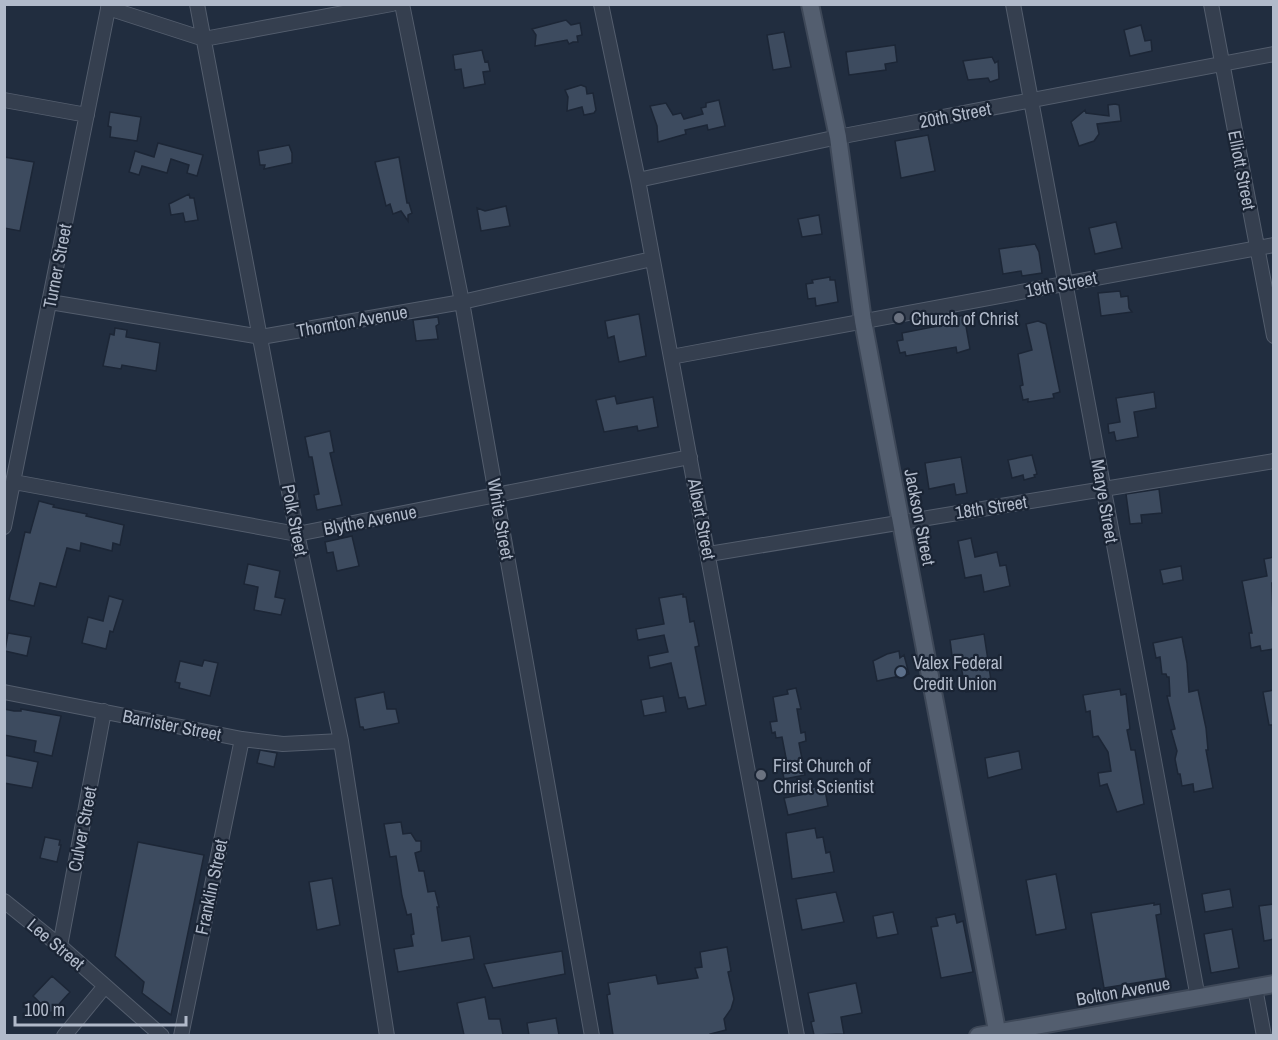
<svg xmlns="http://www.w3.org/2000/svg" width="1278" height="1040" font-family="'Archivo Narrow',sans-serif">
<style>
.building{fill:#3d4b5f;stroke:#1c2636;stroke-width:1.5}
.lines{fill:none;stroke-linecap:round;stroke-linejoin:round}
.minor-casing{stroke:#535d6d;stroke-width:16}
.major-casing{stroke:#3e4858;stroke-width:20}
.minor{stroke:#353f4f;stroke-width:14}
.major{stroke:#535e6f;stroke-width:16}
.worship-dot{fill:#6b7280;stroke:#1a2434;stroke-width:2}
.service-dot{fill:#5c6f8a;stroke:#1a2434;stroke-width:2}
.labels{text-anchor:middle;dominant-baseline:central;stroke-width:4.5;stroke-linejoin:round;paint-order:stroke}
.street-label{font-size:18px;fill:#b1baca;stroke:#1a2434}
.poi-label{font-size:18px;fill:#b1baca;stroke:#1a2434;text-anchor:start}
</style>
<rect width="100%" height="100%" fill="#212d3f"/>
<path class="building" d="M566 20 571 25 580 23 582 35 577 36 578 42H573L569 44 567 40 535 46 536 35 532 29Z
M1141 25 1145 41 1151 40 1152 51 1130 56 1124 30Z
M784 32 791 67 773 70 767 35Z
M895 45 897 62 885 64 886 70 849 75 846 52Z
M482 50 485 62 488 61 490 71 483 72 485 84 464 88 461 69 455 70 453 55Z
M992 57 995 63 998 61 999 79 990 82 988 78 968 80 963 61Z
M581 85 586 87 587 94 593 93 596 110 594 113 584 115 582 107 567 111 568 97 565 90Z
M719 100 725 126 708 130 707 125 685 130 686 134 658 142 657 126 650 106 666 103 673 115 681 113 684 119 703 114 701 108 706 107V103Z
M1115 104 1119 105 1121 121 1097 124 1099 134 1094 141 1079 146 1071 122 1085 110 1086 113 1109 116 1108 105Z
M110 112 141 117 137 141 110 137 111 127 108 126Z
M928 135 935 171 901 178 895 141Z
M158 143 203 155 197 176 187 173 189 165 171 159 167 173 142 166 139 175 129 172 135 151 154 157Z
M289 145 292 153V163L264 169 265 165H260L258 151Z
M4 157 34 162 20 231 4 228Z
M399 157 407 203H409L412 213 408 215V221L401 211 393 214 390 204 386 206 375 162Z
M189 194 190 198H194L198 220 185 222 183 213 171 215 169 204Z
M506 206 510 226 481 231 477 208 485 211Z
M819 215 822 234 802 237 798 219Z
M1116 222 1122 248 1095 254 1089 228Z
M1035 244 1039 252 1042 273 1022 276 1021 271 1003 274 999 249Z
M830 277V280H835L838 302 816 306 815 298 808 299 806 284 813 283 812 280Z
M1120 291 1121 297 1128 296 1129 308 1132 312 1101 316 1098 293Z
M639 314 646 356 619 362 614 336 608 338 605 321Z
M964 315 970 349 957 353 956 347 906 356 905 352 900 353 897 341 903 340 902 333 953 323 952 318Z
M438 317 439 324 436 326 438 339 416 341 413 320Z
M1038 321 1046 324 1060 392 1053 394 1054 398 1028 402V399L1023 400 1020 386 1023 385 1018 354 1032 350 1026 324Z
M115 328 127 330 126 337 160 343 156 371 122 365 121 369 103 366 110 334 114 335Z
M1154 392 1156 408 1134 412 1138 437 1116 441 1114 432 1109 433 1108 424 1120 422 1116 398Z
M615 396 617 404 653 397 658 427 638 431 637 426 604 432 596 400Z
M330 431 334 452 330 453 342 505 317 510 314 495 319 494 312 457H309L305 437Z
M1032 455 1037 474 1034 475 1035 477 1024 480 1023 475 1012 478 1008 460Z
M961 457 967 493 956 495 954 484 929 489 925 463Z
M1159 489 1162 513 1141 515 1142 523 1130 524 1126 494Z
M39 501 54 505 53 507 87 514 86 516 124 525 120 545 113 543 112 551 81 543 80 551 67 548 56 587 40 583 34 606 9 600 25 532 30 533Z
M352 536 359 566 337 571 333 552 327 553 325 542Z
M971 538 975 557 997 552 1000 566 1006 565 1010 586 984 592 981 575 965 578 958 541Z
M1274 557V583H1272L1274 649 1261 651 1260 646 1251 648 1249 633H1252L1242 581 1267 576 1264 559Z
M248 564 280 571 275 597 285 599 281 615 254 610 258 587 244 584Z
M1181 566 1183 580 1163 584 1160 570Z
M683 594V597H686L690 622 694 621 699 646 695 647 706 705 688 709 685 697 679 698 671 663 650 668 648 656 668 652 664 635 638 640 636 629 664 624 659 598Z
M109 596 123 600 113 632 110 631 106 649 82 643 88 617 103 621Z
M8 633 31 637 27 656 5 651Z
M984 634 992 687 966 692 960 661 953 663 950 640Z
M1182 637 1187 663 1189 692 1198 690 1206 728 1208 750H1206L1213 788 1194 792 1193 784 1182 786 1180 774H1178L1175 759 1177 751 1171 730 1175 729 1167 696H1170L1169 677H1167L1166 674H1162L1160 657 1156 658 1153 643Z
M899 651 900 658 904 655 909 674 877 681 873 661 887 654Z
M204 660 218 663 210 696 179 688 180 683 175 682 180 661 202 666Z
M796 688 801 709H797L801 733 805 732 806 741 799 743 805 775 784 779 780 759 786 758 782 737 776 738 775 732 772 733 770 722 777 721 773 697 788 694 787 690Z
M1120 689 1121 695 1126 694 1130 729 1127 730 1131 750H1135L1144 804 1117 812 1107 784 1100 786 1098 773 1111 771 1108 752 1098 736 1093 737 1090 711 1086 712 1083 695Z
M1274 690V725H1269L1263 692Z
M384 692 387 709H396L399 723 364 730 363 727H360L355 698Z
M663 696 666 712 644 716 641 700Z
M4 709 14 711H21V709L61 716 52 756 34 752 36 741 4 735Z
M260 750 277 753 274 767 257 763Z
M1019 751 1022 769 988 778 985 758Z
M4 755 38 762 32 788 4 783Z
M824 785 828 806 788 815 784 798 811 793 810 788Z
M401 822 403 834 411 833 416 841H421V851L415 853 419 871H424L428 892 435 891 439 907H437L442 941 470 936 474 959 398 972 394 949 413 946 411 935 414 934 411 914 407 915 402 896 396 856 390 857 384 824Z
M815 828 817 838 823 837 826 853 830 852 834 872 792 879 786 833Z
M45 837 60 840 59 845H61L57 862 40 858Z
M138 842 204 855 171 1015 142 993 144 982 115 956Z
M1056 874 1066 929 1036 935 1026 880Z
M332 878 340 925 317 930 309 882Z
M1230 889 1233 907 1205 912 1202 894Z
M836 892 844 922 802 930 796 899Z
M1154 903V905L1160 904 1161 914 1156 915 1166 978 1104 988 1091 913Z
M1274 904V939L1264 941 1259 906Z
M893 912 898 934 877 938 873 916Z
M955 914 957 923 963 921 973 972 941 978 931 927 938 926 936 918Z
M1232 929 1239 968 1211 973 1204 934Z
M727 947 731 971 728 972 734 999 731 1009 724 1019 726 1030 710 1034V1035H613L607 995 610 994 608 983 656 975 658 984 698 978 695 968 702 967 700 952Z
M562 951 565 974 493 988 484 964Z
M52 976 70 992 51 1013 33 996Z
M856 983 862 1013 841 1017 844 1034 814 1035 811 1022 814 1021 808 993Z
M485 997 489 1019H500L503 1035H464L457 1003Z
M556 1018 559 1035H529L527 1023Z"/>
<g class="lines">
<defs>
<path id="minor" d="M197 4 297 534 341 741 387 1036
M402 4 462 302 592 1036
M601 4 638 180 797 1036
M1013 4C1076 335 1136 667 1198 998
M1211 4 1274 336
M108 8 204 39 392 4
M4 100 87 115
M638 180 838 137 1274 54
M50 302 261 337 462 302 652 259
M671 357 1274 245
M14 482 297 534 690 457
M4 527 109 4
M709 554 1274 461
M4 692 242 739 283 744 341 741
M4 901 60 946 162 1036
M60 946 104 711
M1255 988 1264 1036
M64 1036 105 986
M181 1036 242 739"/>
<path id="major" d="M810 4 838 137 863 321 998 1036
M978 1036 1274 984"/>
</defs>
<use href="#minor" class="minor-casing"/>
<use href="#major" class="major-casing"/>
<use href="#minor" class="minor"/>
<use href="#major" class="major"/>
</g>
<g class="worship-dot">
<circle cx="899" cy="318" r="6"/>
<circle cx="761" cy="775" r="6"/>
</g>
<circle class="service-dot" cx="901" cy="672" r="6"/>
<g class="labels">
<g class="street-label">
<text transform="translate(955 115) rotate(-11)">20th Street</text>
<text transform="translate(1242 170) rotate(79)">Elliott Street</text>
<text transform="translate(57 266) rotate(-79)">Turner Street</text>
<text transform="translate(1061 284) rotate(-11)">19th Street</text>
<text transform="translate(352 321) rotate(-10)">Thornton Avenue</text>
<text transform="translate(1105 501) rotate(80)">Marye Street</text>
<text transform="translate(991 507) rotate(-9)">18th Street</text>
<text transform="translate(920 517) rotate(79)">Jackson Street</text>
<text transform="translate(501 519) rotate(80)">White Street</text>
<text transform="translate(702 519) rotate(79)">Albert Street</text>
<text transform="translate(295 520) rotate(79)">Polk Street</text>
<text transform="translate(370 520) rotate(-11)">Blythe Avenue</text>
<text transform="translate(172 725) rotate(11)">Barrister Street</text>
<text transform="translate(82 829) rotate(-79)">Culver Street</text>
<text transform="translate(211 887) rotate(-78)">Franklin Street</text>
<text transform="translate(56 944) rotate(40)">Lee Street</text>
<text transform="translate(1123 991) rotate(-10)">Bolton Avenue</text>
</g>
<g class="poi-label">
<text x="911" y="318">Church of Christ</text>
<text x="913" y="662">Valex Federal<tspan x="913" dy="21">Credit Union</tspan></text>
<text x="773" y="765">First Church of<tspan x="773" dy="21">Christ Scientist</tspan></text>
</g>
</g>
<rect width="1278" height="1040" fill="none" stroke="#b1baca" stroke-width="12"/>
<path d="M15 1016v9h171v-9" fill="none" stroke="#b1baca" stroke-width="3"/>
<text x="24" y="1016" font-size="18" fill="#b1baca" stroke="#1a2434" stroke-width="4.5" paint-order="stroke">100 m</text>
</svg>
